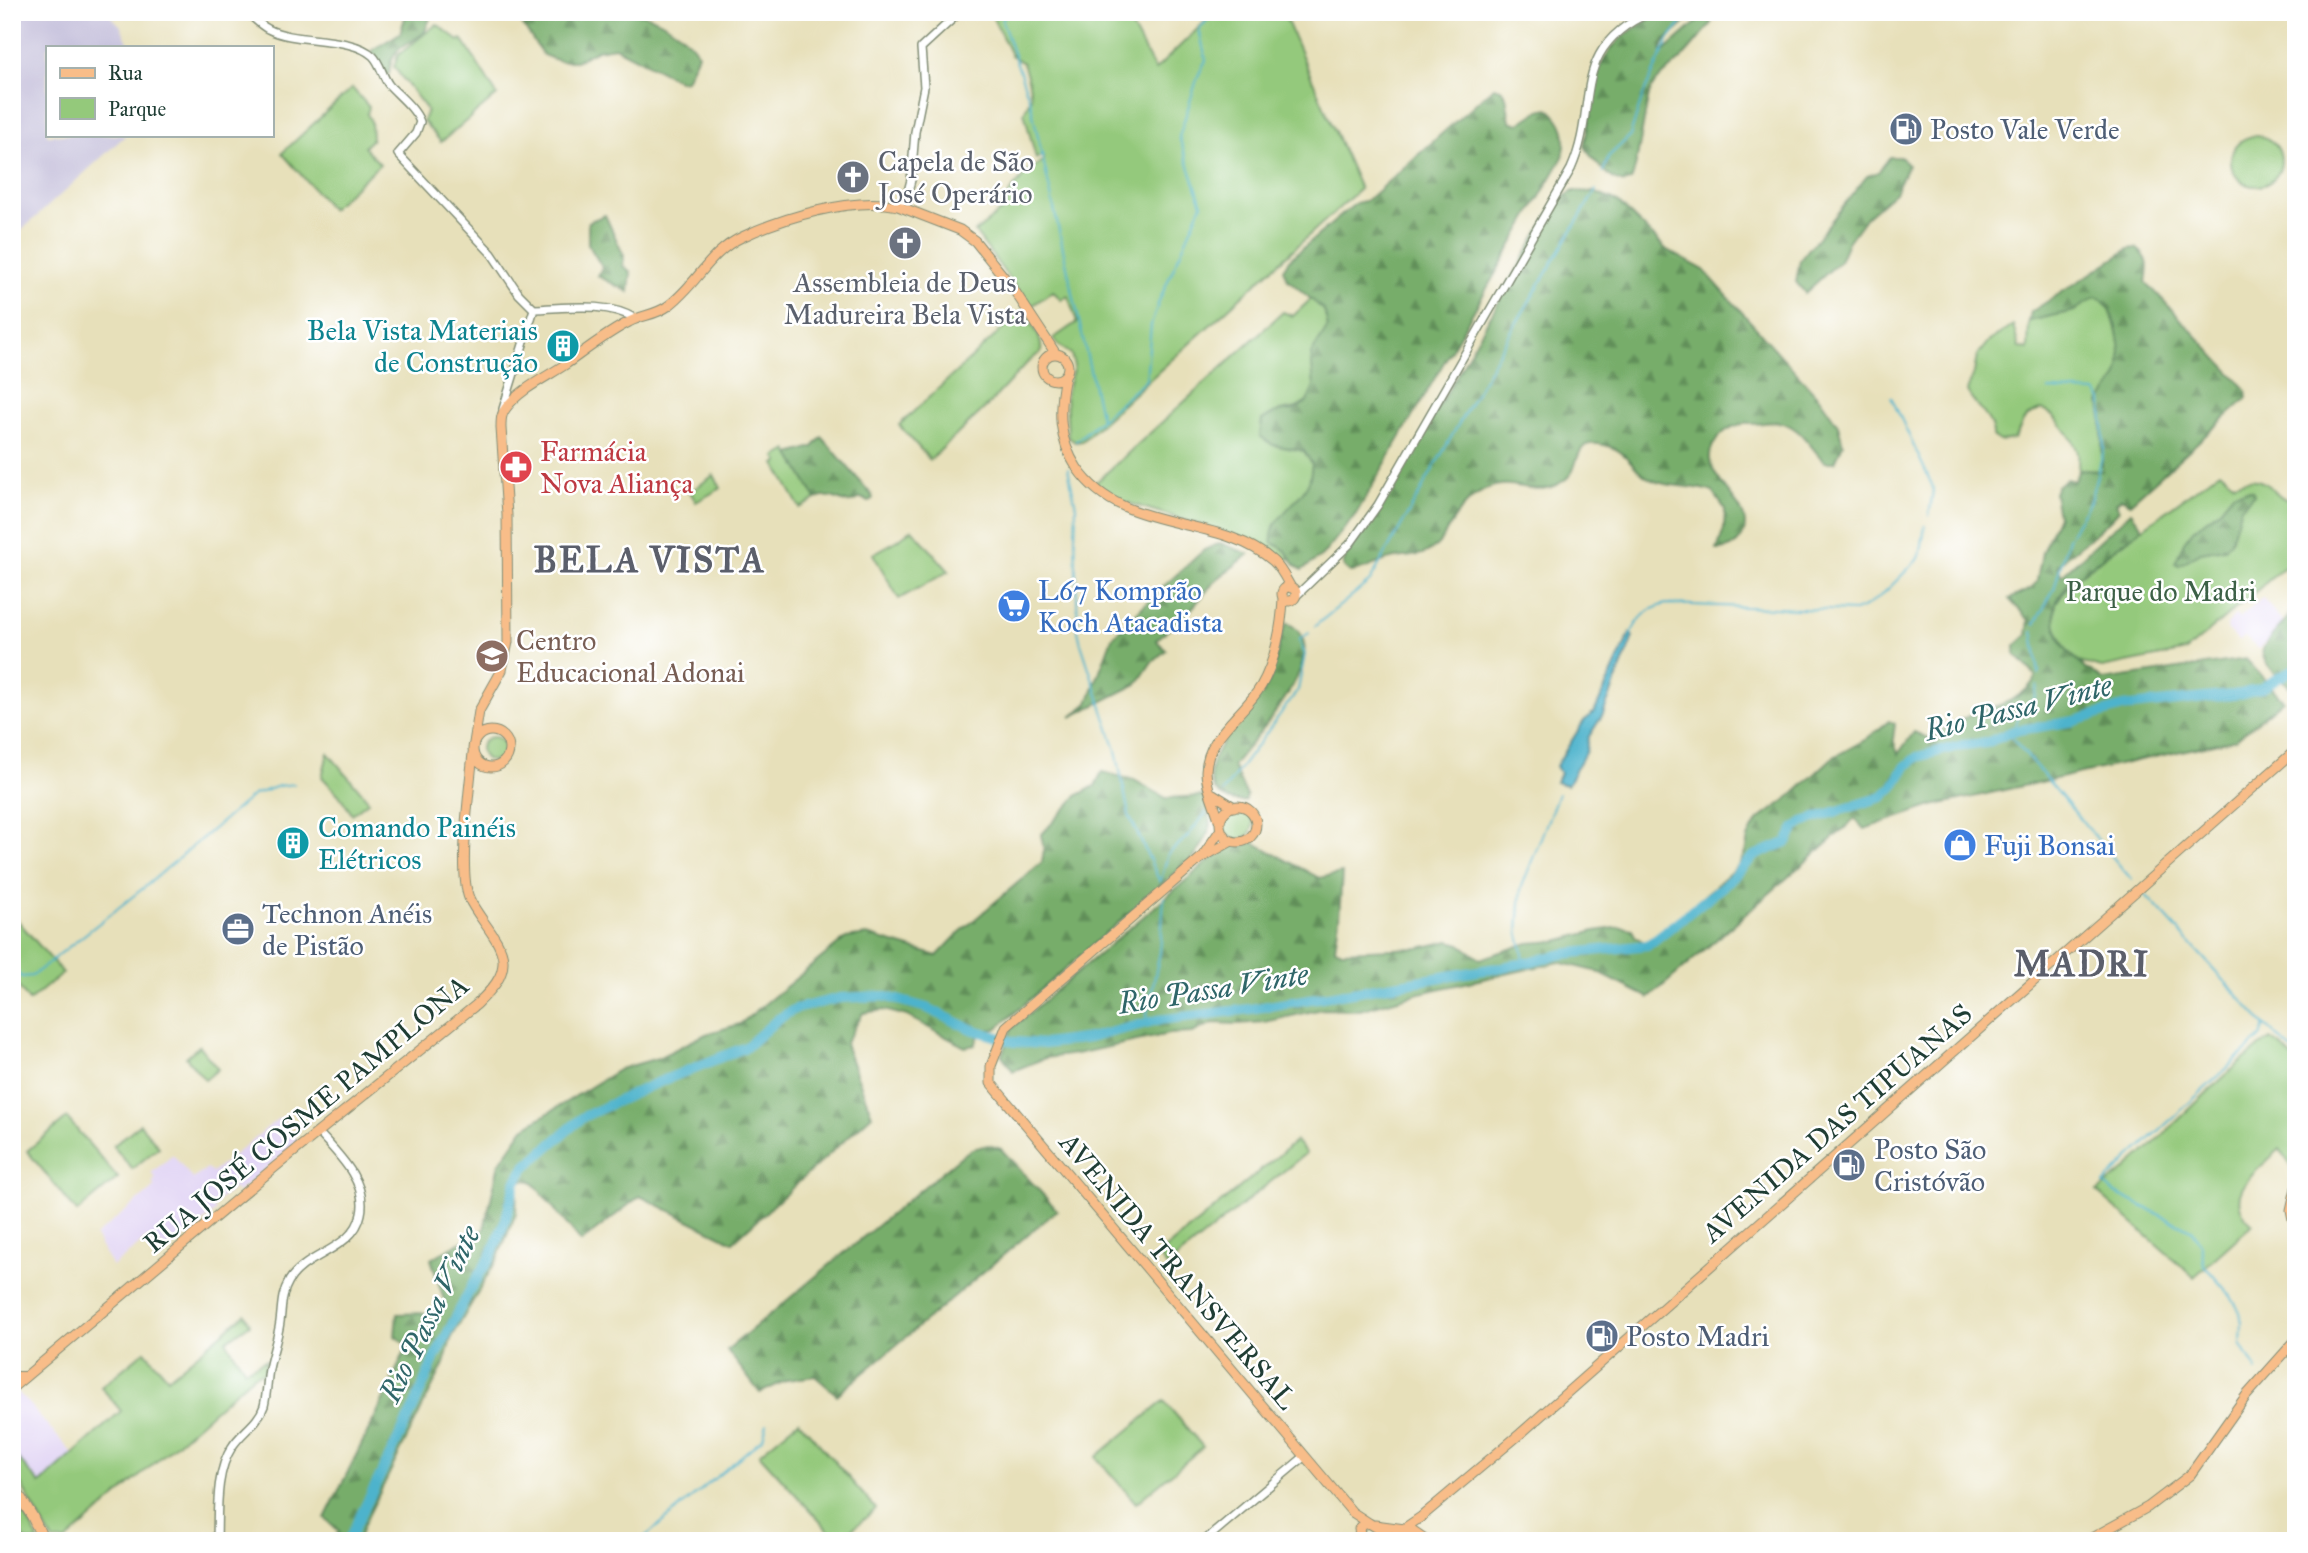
<svg xmlns="http://www.w3.org/2000/svg" width="2308" height="1553" font-family="'IM FELL Great Primer',serif">
<style>
.built{fill:#e1d4f4}
.industrial{fill:#c5c0db}
.green{fill:#94c97b;stroke:#5a8358;stroke-width:2}
.forest{fill:url(#forest-firs);stroke:#4b7550;stroke-width:2}
.water{fill:#4eb3cc;stroke:#367880;stroke-width:2}
.lines{fill:none;stroke-linecap:round;stroke-linejoin:round}
.stream{stroke:#4eb3cc;stroke-width:2}
.river{stroke:#4eb3cc;stroke-width:10}
.minor-casing{stroke:#838e77;stroke-width:10}
.major-casing{stroke:#838e77;stroke-width:11}
.highway-casing{stroke:#838e77;stroke-width:12}
.minor{stroke:#fff;stroke-width:7}
.major{stroke:#f8bd89;stroke-width:9}
.highway{stroke:#f8bd89;stroke-width:10}
.labels{text-anchor:middle;dominant-baseline:central;stroke-width:5;stroke-linejoin:round;paint-order:stroke}
.service-label{font-size:28px;fill:#4e5e75;stroke:#fff;text-anchor:start}
.worship-label{font-size:28px;fill:#5b616d;stroke:#fff;text-anchor:start}
.culture-label{font-size:28px;fill:#0d838f;stroke:#fff;text-anchor:end}
.health-label{font-size:28px;fill:#be3a42;stroke:#fff;text-anchor:start}
.shop-label{font-size:28px;fill:#366cbe;stroke:#fff;text-anchor:start}
.park-label{font-size:28px;fill:#3c6046;stroke:#fff}
.education-label{font-size:28px;fill:#785e54;stroke:#fff;text-anchor:start}
.street-label{font-size:28px;fill:#1f3d34;stroke:#fff}
.water-label{font-size:30px;font-style:italic;fill:#2f6669;stroke:#fff}
.district-label{font-size:35px;font-weight:bold;letter-spacing:2px;fill:#5b5f6b;stroke:#fff}
</style>
<defs>
<pattern id="forest-firs" width="22" height="20" patternUnits="userSpaceOnUse" patternTransform="scale(1.75)"><rect width="22" height="20" fill="#77ad6b"/><path d="M5 1l3.5 6h-7zM16 11l3.5 6h-7z" fill="#618e59"/></pattern>
</defs>
<rect width="100%" height="100%" fill="#fff"/>
<filter id="ink" filterUnits="userSpaceOnUse"><feTurbulence type="fractalNoise" baseFrequency=".0143" numOctaves="2"/><feDisplacementMap in="SourceGraphic" scale="14" xChannelSelector="R" yChannelSelector="G"/><feConvolveMatrix kernelMatrix="1 2 1 2 8 2 1 2 1" color-interpolation-filters="sRGB"/></filter>
<filter id="wash" filterUnits="userSpaceOnUse"><feTurbulence type="fractalNoise" baseFrequency=".00686" numOctaves="4" result="noise"/><feDisplacementMap in="SourceGraphic" scale="28" xChannelSelector="R" yChannelSelector="G"/><feGaussianBlur stdDeviation="1.57" result="paint"/><feColorMatrix in="noise" values="0 0 0 0 0 0 0 0 0 0 0 0 0 0 0 0 0 1.4 0 .05"/><feComposite in="paint" operator="in"/></filter>
<g filter="url(#wash)">
<rect width="100%" height="100%" fill="#e7e0ba"/>
<path class="built" d="M2262 598 2283 622 2259 649 2244 636 2239 641 2228 631 2226 625 2236 615 2239 619Z
M279 1118 299 1142 238 1192 234 1188 212 1206 216 1211 169 1249 147 1238 112 1267 95 1236 155 1187 152 1182 156 1179 151 1173 173 1155 193 1179 207 1168 212 1173Z
M18 1392 73 1454 40 1484 12 1452V1397Z"/>
<path class="industrial" d="M12 12H106L120 25 128 42 127 47H47V135H126L12 239Z"/>
<path class="green" d="M990 12H1124L1155 70 1215 12H1283L1360 189 1082 441 1075 442 1068 437 1066 394 1074 366 1071 354 1057 344 1054 338 1077 322 1068 296 1061 300 1053 291 1030 307 975 232 1005 208 1010 192 1028 171 1044 160 1042 155 1036 159 1024 112 1031 97 1029 83 1023 63 1011 55Z
M437 24 459 41 462 39 497 95 441 142 423 121 427 110 394 67 398 55Z
M352 88 369 107 367 114 371 121 372 139 364 147 380 164 331 209 282 153Z
M2231 161a25 25 0 1 1 50 0a25 25 0 1 1-50 0Z
M2096 296C2115 302 2125 356 2119 374 2116 383 2106 394 2100 402L2102 417V471L2079 470C2077 464 2079 458 2078 453 2074 439 2056 414 2042 409 2019 419 2025 420 2014 439L1999 441 1993 437C1994 418 1975 407 1967 391L1974 373 1977 356 1988 342 2013 325 2019 348 2028 349 2029 321 2074 311Z
M1312 298 1324 310 1328 327C1314 349 1322 384 1308 401 1299 411 1288 408 1277 412 1272 413 1267 417 1262 420L1260 436 1273 445 1304 451 1312 464 1310 481 1300 496 1274 526 1272 542 1286 551 1290 558 1282 563 1262 548 1221 531 1122 501 1094 484 1283 312 1293 316Z
M1023 310C1031 323 1043 337 1041 352L1028 362 987 406 930 460 899 425Z
M788 450 816 499 800 508 775 464 779 462 776 457Z
M2220 471 2234 483C2241 481 2250 478 2257 480 2273 483 2279 503 2296 501V557L2186 651 2102 668 2082 663 2068 653 2055 625 2056 603 2072 581Z
M714 475 721 488 696 502 690 492Z
M912 529 949 571 899 599 873 554 898 540Z
M481 749a12 12 0 1 1 24 0a12 12 0 1 1-24 0Z
M328 753 369 801 352 814 339 795 322 777Z
M1223 824a15 15 0 1 1 30 0a15 15 0 1 1-30 0Z
M12 914 63 973 29 1001 12 978Z
M2270 1039 2281 1046 2296 1062V1174L2280 1149C2258 1170 2218 1196 2253 1224L2194 1277 2097 1192C2159 1146 2207 1085 2270 1039Z
M199 1046 218 1069 205 1080 186 1057Z
M67 1118 118 1178 77 1212 27 1151Z
M140 1124 159 1147 132 1169 113 1146Z
M1296 1141 1306 1153 1167 1266 1158 1255Z
M245 1314 250 1324 226 1341 245 1370 266 1360 264 1374 260 1373 253 1376 66 1541H53L12 1469V1452L40 1484 121 1411 101 1387 145 1351 168 1378Z
M1164 1401 1203 1447 1136 1503 1096 1457Z
M799 1421 876 1509 838 1541 759 1454Z
M12 1490 39 1541H26L12 1515Z"/>
<path class="forest" d="M407 12H441C427 16 430 21 424 33 404 48 391 46 389 74L386 75 371 51 400 33Z
M514 12H596L598 15C632 9 651 12 679 33 687 40 693 44 698 54L686 80 680 81 615 47 597 50 576 61H560L551 58 543 55Z
M1680 12 1685 16 1686 22C1678 32 1664 36 1661 51L1663 52 1706 14 1712 18 1711 25C1701 35 1693 47 1683 57 1673 68 1656 78 1650 92 1645 106 1636 176 1631 180 1617 192 1589 156 1584 145 1596 98 1587 58 1635 28 1655 16 1656 12 1680 12Z
M1494 87 1501 89 1506 96 1510 121 1519 124 1540 110 1548 108C1565 123 1568 136 1563 157L1356 514 1322 556 1302 570 1295 565 1286 551 1272 542C1269 517 1301 503 1309 481 1311 476 1311 469 1312 464L1304 451 1273 445 1260 436 1262 420 1276 412 1293 410 1307 402 1314 387 1311 354 1328 327 1324 310 1287 279 1283 269 1289 260 1356 203 1365 201 1372 196Z
M1890 157H1902L1908 165 1895 192 1866 217 1848 242 1840 261 1805 293 1796 282 1800 260 1867 176 1878 172Z
M1574 191 1594 192 1618 202 1667 250 1704 270 1820 399 1838 425 1843 444 1835 462H1825C1810 448 1800 424 1777 422 1768 422 1759 424 1750 424 1739 423 1729 427 1721 435 1686 468 1744 494 1745 524 1745 541 1732 550 1717 550L1724 529 1725 509 1713 492C1693 484 1669 489 1650 479 1629 467 1629 448 1598 444 1572 441 1581 469 1566 479 1536 502 1516 476 1489 488 1473 495 1460 509 1451 524 1446 531 1443 540 1436 546 1422 559 1407 555 1391 559 1376 562 1366 571 1350 572L1343 566 1346 556 1378 511 1396 481 1557 200Z
M605 215 624 256 623 266 631 272 629 292 598 276 602 267 588 244V222Z
M2136 248C2150 258 2149 266 2146 282L2246 389 2247 398 2130 503 2121 498 2116 503 2119 510C2101 532 2077 546 2057 566L2062 575 2131 512 2143 528C2123 544 2064 580 2056 603 2053 616 2056 630 2061 641 2067 654 2079 659 2085 669L2091 671 2103 680 2246 659 2283 700 2236 739 1932 806 1864 829 1855 819 1649 998 1595 971 1559 962 1416 994 1360 1010 1322 1009 1265 1022 1237 1024 1213 1023 1192 1033 1169 1034 1076 1054 1045 1058 1013 1071 1002 1055 1012 1028 1205 864 1233 845 1242 846 1253 842 1319 878 1342 873 1339 919 1335 948 1342 951 1419 948 1449 941 1460 944 1480 959 1528 943 1557 941 1595 931 1622 927 1632 929 1635 936 1648 945 1739 865 1745 853 1748 838 1757 821 1791 796 1832 758 1865 740 1889 721 1895 724 1893 739 1898 754 1914 732 1928 738C1942 732 1953 722 1967 717 1990 707 2025 702 2036 676L2015 654V646L2027 635 2029 620 2009 599 2031 589 2037 581 2042 552 2058 516 2054 493 2057 486 2066 479 2074 481 2079 470 2102 471V417L2100 402C2106 394 2114 385 2118 375 2125 357 2115 301 2096 297L2074 311 2029 321 2031 312 2129 249Z
M822 437 871 494 873 498 869 502 861 498C840 511 840 490 816 499L790 454 813 447Z
M2246 490H2252L2254 494 2241 507 2231 541 2224 548 2201 552 2179 565 2175 563 2184 542 2193 530 2219 510 2233 493Z
M1220 543 1249 554 1216 580 1188 613 1156 640 1166 650 1151 663 1137 684 1071 717 1088 703 1112 638 1154 595 1204 550Z
M2296 610V692C2287 684 2258 662 2263 649 2267 637 2284 626 2290 613Z
M1287 623C1342 649 1251 740 1233 766L1247 796 1245 801C1235 802 1224 800 1216 791 1192 759 1253 710 1267 685 1278 666 1276 642 1287 623Z
M1102 772 1134 780 1166 798 1203 796C1214 823 1212 831 1196 855L996 1029 981 1031 975 1045 965 1047 907 1016 884 1010 863 1013 845 1044 872 1115 733 1242 640 1196 581 1242 532 1181 522 1180 517 1186 516 1213 497 1259 451 1339 444 1364 364 1524 358 1541H333L339 1531 325 1518 378 1411 406 1349 405 1343 395 1336 397 1314 429 1313 445 1303 431 1259 484 1229 499 1164 524 1128 620 1069 658 1058 706 1034 740 1024 846 938 867 935 937 956 959 933 1042 862 1044 849 1041 835 1078 795 1095 786Z
M988 1145 1001 1149 1057 1210 837 1395 815 1376 787 1380 760 1393 727 1350 960 1157 972 1149Z"/>
<path class="water" d="M1630 633 1633 637 1603 714 1588 738 1586 751 1567 785 1556 782 1560 773 1556 766 1584 721 1595 711Z"/>
<g class="lines">
<path class="stream" d="M1007 12 1002 21 1030 101 1101 419
M1603 172 1609 156 1630 136 1643 95 1663 52 1669 39 1691 12
M1891 397 1932 485 1933 490 1929 516
M1076 441 1146 380 1151 325 1159 301 1202 204 1179 137 1198 76 1206 60 1199 29 1215 12
M1068 468 1076 507 1075 538 1078 631 1081 644 1116 750 1129 815 1160 882
M2035 624 2054 589 2068 539 2090 501 2104 449 2102 400 2096 392 2049 390
M1315 626 1370 581 1502 347 1596 190
M2033 631 2039 674
M1630 636C1638 618 1647 609 1666 604L1855 611C1877 605 1900 576 1917 560L1921 551 1925 526
M2013 731 2020 712 2034 699 2037 686
M2006 734 2012 738 2132 880
M1223 792 1298 690 1305 654 1299 640 1309 633
M1161 880 1168 854 1187 837 1206 813
M2143 892 2265 1025 2296 1054
M1520 964 1523 960V952L1518 931 1521 889 1558 794
M12 966 21 977 32 976 146 886 253 795 279 786 294 784
M1145 1023 1160 952 1164 897
M2257 1371 2241 1344 2242 1323 2240 1312 2230 1295 2204 1265 2201 1245 2193 1231 2113 1192 2104 1184 2127 1160 2261 1037 2265 1025
M640 1541 763 1438 767 1424"/>
<path class="river" d="M348 1541 414 1407 435 1357 472 1286 491 1256 505 1221 516 1182 525 1167 583 1117 652 1085 746 1047 778 1019 795 1009 840 998 883 996 927 1008 971 1029 1014 1042 1045 1044 1089 1038 1158 1020 1250 1009 1520 964 1563 954 1648 945 1727 883 1754 856 1787 842 1795 828 1803 822 1882 797 1893 787 1906 766 1917 757 1963 745 1986 743 2013 731 2075 721 2123 707 2241 694 2261 688 2296 668"/>
</g>
</g>
<g filter="url(#ink)">
<g class="lines">
<defs>
<path id="minor" d="M247 12C254 18 260 25 268 29 296 44 351 35 373 56 381 64 382 76 389 85 399 96 415 108 420 122L416 133 398 154 492 254 519 294 534 309 503 409
M898 206 907 195 911 180 915 132 924 87 921 48 960 12
M534 309C567 308 606 301 636 319
M1296 596 1350 544 1378 505 1571 169C1600 105 1567 49 1651 12
M217 1541C218 1511 215 1473 232 1447 241 1432 258 1424 264 1406 267 1394 267 1381 269 1369 272 1353 278 1338 280 1322 282 1308 281 1294 289 1281 305 1253 354 1250 361 1214 368 1182 338 1154 318 1132
M1204 1541 1305 1456"/>
<path id="major" d="M1042 367a13 13 0 1 1 26 0a13 13 0 1 1-26 0Z
M1065 376C1058 410 1058 439 1077 468 1122 535 1219 513 1273 561 1281 568 1286 579 1291 588
M1282 594a7 7 0 1 1 14 0a7 7 0 1 1-14 0Z
M473 749a18 18 0 1 1 36 0a18 18 0 1 1-36 0Z
M474 743 479 711 502 670 508 642 507 515 501 428C501 420 501 414 506 408 520 389 547 377 566 364 586 350 607 333 629 322 642 315 656 315 668 306 696 286 709 252 742 237 782 218 853 196 898 206L960 230 975 241 1012 287 1056 354
M1210 792 1234 807
M1220 824a18 18 0 1 1 36 0a18 18 0 1 1-36 0Z
M1220 823C1216 807 1206 789 1206 771 1207 735 1244 715 1261 686 1275 662 1282 626 1283 598
M1232 841 1201 858 1006 1027 991 1066V1083L1352 1512 1369 1523
M1202 857 1221 829
M2296 1188 2291 1210 2296 1234
M12 1388 275 1167 476 1005C489 992 504 979 503 960 502 940 477 917 469 898 458 870 470 785 473 753
M1375 1525 1412 1530 1428 1541
M1393 1536 1421 1517 1520 1434 2296 750
M1361 1541 1359 1529 1363 1525 1369 1523 1379 1529 1377 1541
M2086 1541 2148 1507 2190 1475 2246 1396 2296 1340"/>
<path id="highway" d="M12 1377H24
M12 1484 32 1516 44 1541
M12 1531 18 1541"/>
</defs>
<use href="#minor" class="minor-casing"/>
<use href="#major" class="major-casing"/>
<use href="#highway" class="highway-casing"/>
<use href="#minor" class="minor"/>
<use href="#major" class="major"/>
<use href="#highway" class="highway"/>
</g>
</g>
<defs>
<symbol id="fuel-disc" viewBox="-11 -11 22 22"><circle r="9.5" fill="#5c6f8a" stroke="#fff"/><path d="M-5.5-6h7V0h2V4h1.3V-2.5L3-4.5l.8-.8L6-3V5H2.5V1h-1V6h-7ZM-4.2-4.7v3.2H.2V-4.7Z" fill="#fff"/></symbol>
<symbol id="church-disc" viewBox="-11 -11 22 22"><circle r="9.5" fill="#6b7280" stroke="#fff"/><path d="M-1.2-6h2.4v3.5h3.3v2.4h-3.3V6h-2.4V-.1h-3.3v-2.4h3.3Z" fill="#fff"/></symbol>
<symbol id="building-disc" viewBox="-11 -11 22 22"><circle r="9.5" fill="#0f9aa8" stroke="#fff"/><path d="M-4-6H4V6H1V3H-1V6H-4ZM-2.5-4.3h1.7v1.8h-1.7ZM.8-4.3h1.7v1.8H.8ZM-2.5-1h1.7V.8h-1.7ZM.8-1h1.7V.8H.8Z" fill="#fff"/></symbol>
<symbol id="pharmacy-disc" viewBox="-11 -11 22 22"><circle r="9.5" fill="#e0444e" stroke="#fff"/><path d="M-2-6h4v4h4v4h-4v4h-4v-4h-4v-4h4Z" fill="#fff"/></symbol>
<symbol id="supermarket-disc" viewBox="-11 -11 22 22"><circle r="9.5" fill="#3f7fe0" stroke="#fff"/><path d="M-6-5.5h2.5l.6 2H6L4.5 2H-2.5L-4.4-4H-6ZM-1.5 3.2a1.3 1.3 0 1 0 .1 0ZM3 3.2a1.3 1.3 0 1 0 .1 0Z" fill="#fff"/></symbol>
<symbol id="school-disc" viewBox="-11 -11 22 22"><circle r="9.5" fill="#8d6e63" stroke="#fff"/><path d="M0-5L7-2L0 1L-7-2ZM-4 1L0 2.5L4 1V4Q0 6-4 4Z" fill="#fff"/></symbol>
<symbol id="shop-disc" viewBox="-11 -11 22 22"><circle r="9.5" fill="#3f7fe0" stroke="#fff"/><path d="M-5-2.5h2.3a2.7 3.5 0 0 1 5.4 0H5L5.5 6h-11ZM-1.5-2.5h3a1.5 2.3 0 0 0-3 0Z" fill="#fff"/></symbol>
<symbol id="office-disc" viewBox="-11 -11 22 22"><circle r="9.5" fill="#5c6f8a" stroke="#fff"/><path d="M-6-3h4V-5.5h4V-3h4V5H-6ZM-1-4.5V-3h2v-1.5ZM-6 0V1H6V0Z" fill="#fff"/></symbol>
</defs>
<g fill-rule="evenodd">
<use href="#fuel-disc" x="1887" y="110" width="38" height="38"/>
<use href="#church-disc" x="834" y="158" width="38" height="38"/>
<use href="#church-disc" x="886" y="224" width="38" height="38"/>
<use href="#building-disc" x="544" y="327" width="38" height="38"/>
<use href="#pharmacy-disc" x="497" y="448" width="38" height="38"/>
<use href="#supermarket-disc" x="995" y="587" width="38" height="38"/>
<use href="#school-disc" x="473" y="637" width="38" height="38"/>
<use href="#building-disc" x="274" y="824" width="38" height="38"/>
<use href="#shop-disc" x="1941" y="826" width="38" height="38"/>
<use href="#office-disc" x="219" y="910" width="38" height="38"/>
<use href="#fuel-disc" x="1830" y="1146" width="38" height="38"/>
<use href="#fuel-disc" x="1583" y="1317" width="38" height="38"/>
</g>
<g class="labels">
<g class="service-label">
<text x="1930" y="129">Posto Vale Verde</text>
<text x="262" y="913">Technon Anéis<tspan x="262" dy="32">de Pistão</tspan></text>
<text x="1874" y="1149">Posto São<tspan x="1874" dy="32">Cristóvão</tspan></text>
<text x="1626" y="1336">Posto Madri</text>
</g>
<g class="worship-label">
<text x="878" y="161">Capela de São<tspan x="878" dy="32">José Operário</tspan></text>
<text x="905" y="282" text-anchor="middle">Assembleia de Deus<tspan x="905" dy="32">Madureira Bela Vista</tspan></text>
</g>
<g class="culture-label">
<text x="538" y="330">Bela Vista Materiais<tspan x="538" dy="32">de Construção</tspan></text>
<text x="318" y="827" text-anchor="start">Comando Painéis<tspan x="318" dy="32">Elétricos</tspan></text>
</g>
<g class="health-label">
<text x="540" y="451">Farmácia<tspan x="540" dy="32">Nova Aliança</tspan></text>
</g>
<g class="shop-label">
<text x="1038" y="590">L67 Komprão<tspan x="1038" dy="32">Koch Atacadista</tspan></text>
<text x="1984" y="845">Fuji Bonsai</text>
</g>
<g class="park-label">
<text x="2161" y="591">Parque do Madri</text>
</g>
<g class="education-label">
<text x="516" y="640">Centro<tspan x="516" dy="32">Educacional Adonai</tspan></text>
</g>
<g class="street-label">
<text transform="translate(306 1114) rotate(-40)">RUA JOSÉ COSME PAMPLONA</text>
<text transform="translate(1837 1123) rotate(-41)">AVENIDA DAS TIPUANAS</text>
<text transform="translate(1178 1271) rotate(50)">AVENIDA TRANSVERSAL</text>
</g>
<g class="water-label">
<text transform="translate(2018 708) rotate(-14)">Rio Passa Vinte</text>
<text transform="translate(1213 989) rotate(-9)">Rio Passa Vinte</text>
<text transform="translate(430 1314) rotate(-64)">Rio Passa Vinte</text>
</g>
<g class="district-label">
<text x="650" y="560">BELA VISTA</text>
<text x="2082" y="964">MADRI</text>
</g>
</g>
<rect width="2308" height="1553" fill="none" stroke="#fff" stroke-width="42"/>
<rect x="46" y="46" width="228" height="91" fill="#ffffff" stroke="#a5b1ae" stroke-width="2"/>
<rect x="60" y="68" width="35" height="10" fill="#f8bd89" stroke="#a5b1ae" stroke-width="2"/>
<text x="108" y="80" font-size="21" fill="#1f3d34">Rua</text>
<rect x="60" y="98" width="35" height="21" fill="#94c97b" stroke="#a5b1ae" stroke-width="2"/>
<text x="108" y="116" font-size="21" fill="#1f3d34">Parque</text>
</svg>
